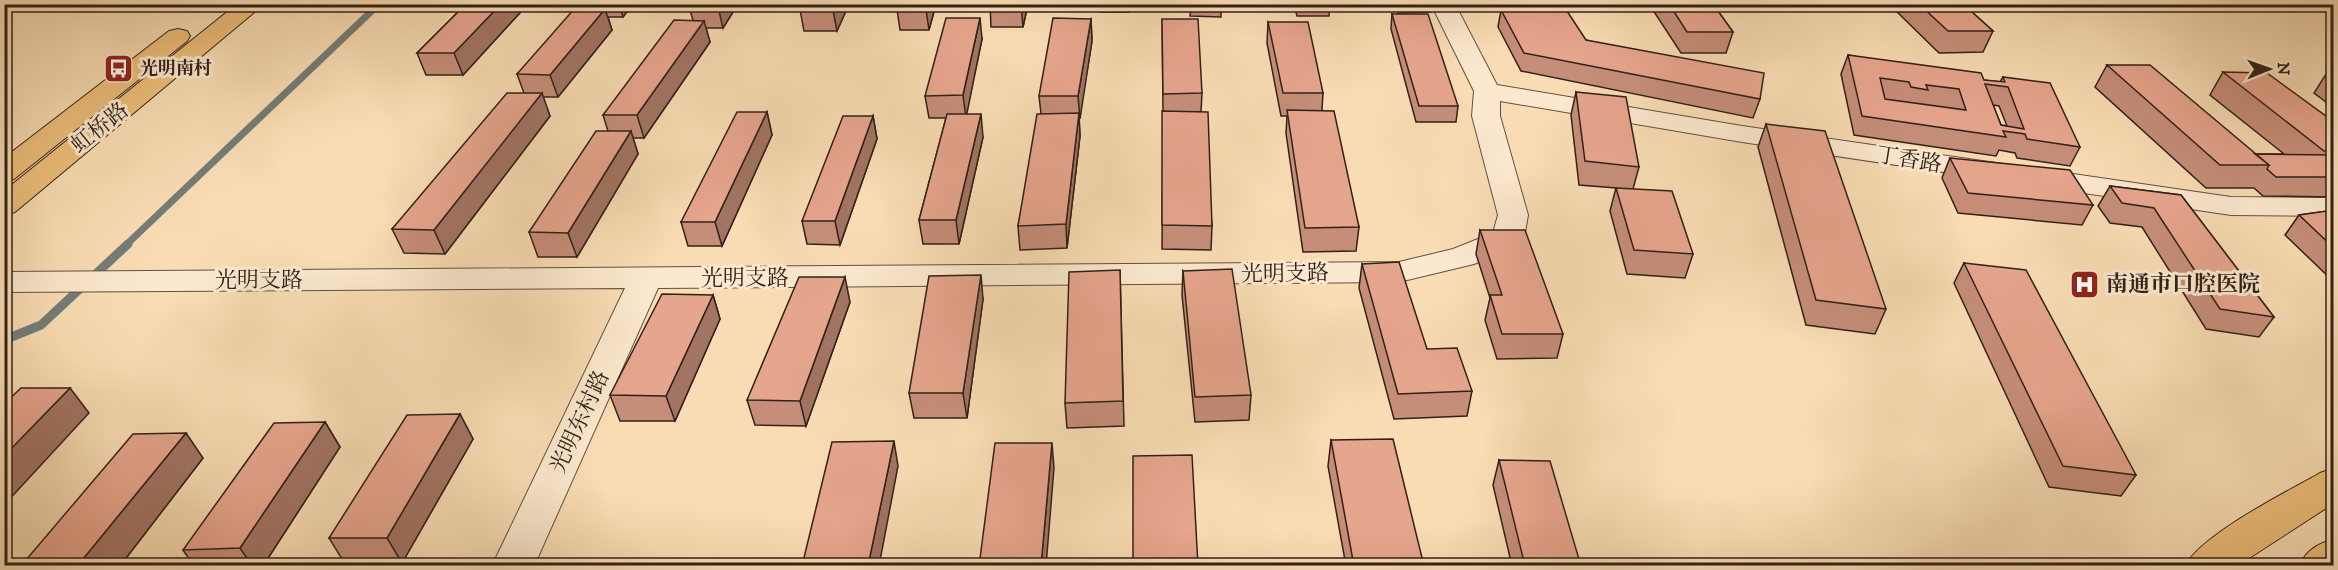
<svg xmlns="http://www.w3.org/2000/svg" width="2338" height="570" font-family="'IM FELL DW Pica','Noto Serif SC',serif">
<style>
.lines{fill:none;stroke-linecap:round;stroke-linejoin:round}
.stream-far1{stroke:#747d77;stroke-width:7}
.stream{stroke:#747d77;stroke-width:9}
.minor-casing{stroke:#635040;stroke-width:2}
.major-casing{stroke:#312119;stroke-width:2}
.minor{fill:#fbe8ce;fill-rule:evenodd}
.major{fill:#ecbe7a;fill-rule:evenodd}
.wall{fill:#c68e79;stroke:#312119;stroke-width:1.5;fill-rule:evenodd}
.shaded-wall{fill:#a17463;stroke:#312119;stroke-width:1.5}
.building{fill:#e6a58d;stroke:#312119;stroke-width:1.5;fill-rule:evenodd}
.labels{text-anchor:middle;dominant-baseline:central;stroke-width:6;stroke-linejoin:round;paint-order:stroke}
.far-poi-label{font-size:18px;font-weight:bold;fill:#312119;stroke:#fbe8ce;text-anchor:start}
.street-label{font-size:22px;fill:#312119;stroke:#fbe8ce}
.poi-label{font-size:22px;font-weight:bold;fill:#312119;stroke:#fbe8ce;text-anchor:start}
</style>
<rect width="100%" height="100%" fill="#f9dcb4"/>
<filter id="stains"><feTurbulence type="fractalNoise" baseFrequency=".00333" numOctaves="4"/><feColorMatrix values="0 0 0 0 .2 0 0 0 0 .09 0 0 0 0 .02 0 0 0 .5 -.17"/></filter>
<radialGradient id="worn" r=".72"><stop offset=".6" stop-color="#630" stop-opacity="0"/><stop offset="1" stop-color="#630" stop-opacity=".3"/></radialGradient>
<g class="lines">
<path class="stream-far1" d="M126 245 379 4"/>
<path class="stream" d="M4 340 41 325 128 244"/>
<defs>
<path id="minor" d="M1431 4H1455L1497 85 1742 126 2231 197 2334 198V216L2231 215 1742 142 1500 101V116L1528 215 1524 238 1519 245 1474 264 1399 282 658 288 534 566H492L625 288 4 292V272L1399 262 1453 249 1493 233 1498 215 1472 116 1474 91Z"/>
<path id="major" d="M237 4H264L15 212 4 215V191Z
M178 29 187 31 190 36 187 41 14 179 4 182V158L169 31Z
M2334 468V503L2237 566H2185C2202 534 2287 492 2320 473Z
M2334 539V566H2299C2307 550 2317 544 2334 539Z"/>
</defs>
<use href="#minor" class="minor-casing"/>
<use href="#major" class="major-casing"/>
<use href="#minor" class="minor"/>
<use href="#major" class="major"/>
</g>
<path class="wall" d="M466 4H528L463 75H426L417 53Z
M587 4H633L623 17H608L612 30 558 97H543L550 116 445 254 404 253 392 229 524 93 517 74 588 8Z
M691 4H738L723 28H706L710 42 644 138H633L638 154 577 257H538L529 232 608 131 603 115 693 20 689 7Z
M849 4 837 31H804L800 10Z
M899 4H936L929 30H900L897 9Z
M990 4H1028L1023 27H991Z
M1100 4H1129V12H1100Z
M1169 4H1221V17L1190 16 1191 8H1169Z
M1294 4H1330L1329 16H1297Z
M1395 4H1432L1431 12 1398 13Z
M1649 4H1713L1733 32 1726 53H1681Z
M1889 4H1963L1993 31 1983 52 1939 53Z
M1501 10 1586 40 1760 99 1753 118 1521 71 1498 27Z
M1392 14 1458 106 1456 122H1416L1391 29Z
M1091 19 1092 41 1079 119 1080 136 1067 248 1020 250 1018 226 1041 114 1039 96Z
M1162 19 1202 93 1201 112 1212 226 1211 250 1162 249 1163 111Z
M1268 22 1323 93 1322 110 1359 227 1356 251 1303 252 1286 133 1287 116H1281L1267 43Z
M982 39 966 114 983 137 959 244H923L919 220 946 118H929L925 96Z
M1848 55 1984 80 2000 82 2003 77 2080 147 2070 166 2017 158 2015 153 1999 150 1996 156 1854 135 1841 74ZM1993 105 1999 106 2007 126 2001 125Z
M2107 65 2255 154H2284L2210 95 2223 72 2334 122V197L2263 196 2254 188H2206L2095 87Z
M2328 71H2334V108L2314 93Z
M1576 92 1639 167 1633 189 1693 254 1685 278 1627 274 1610 211 1616 188 1579 185 1571 115Z
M767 112 772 135 722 246H688L681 222Z
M873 116 877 139 840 245 807 244 802 221Z
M1766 124 1886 309 1875 334 1806 325 1758 147Z
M1950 158 2093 205 2082 225 1958 213 1942 178Z
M2110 186 2181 195 2274 317 2259 337 2206 329 2142 227 2110 223 2098 206Z
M2334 210V282L2285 235 2299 215Z
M1480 230 1563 334 1557 358 1497 359 1485 320 1490 298 1476 254Z
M1964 263 2136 475 2121 496 2049 487 1954 283Z
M1362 264 1427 349 1472 391 1467 416 1394 419 1359 288Z
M1120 270 1124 426 1067 428 1065 403Z
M1183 271 1251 395 1249 420 1195 422 1182 295Z
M713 295 720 319 675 421H620L610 395Z
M983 299 967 418H914L909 393Z
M850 302 806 426 755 425 747 400Z
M460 414 473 439 402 563 345 564 329 538Z
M325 422 340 447 263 566H194L183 550Z
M1331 440 1424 566H1346L1328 466Z
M203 458 120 566H31L26 560Z
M1499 460 1581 566H1512L1493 485Z"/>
<path class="shaded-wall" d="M501 4H528L463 75 454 53Z
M619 4H633L623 17Z
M720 4H738L723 28 718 7Z
M836 4H849L837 31 833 10Z
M927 4H936L929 30 926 9Z
M1022 4H1028L1023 27 1021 6Z
M605 9 612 30 558 97 550 75Z
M980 18 982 39 966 118 963 95Z
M1091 19 1092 41 1080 119 1078 96Z
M704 21 710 42 644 138 637 115Z
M542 93 550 116 445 254 434 230Z
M767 112 772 135 722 246 715 222Z
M1079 113 1080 136 1067 248 1066 224Z
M981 114 983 137 959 244 956 220Z
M873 116 877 139 840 245 835 221Z
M631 131 638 154 577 257 568 233Z
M981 275 983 299 967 418 963 393Z
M845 277 850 302 806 426 800 401Z
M713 295 720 319 675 421 666 396Z
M70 388 89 413 4 505V456Z
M460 414 473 439 402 563 387 538Z
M325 422 340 447 263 566H252L240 548Z
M186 433 203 458 120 566H89L83 559Z
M894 441 898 466 879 566H868Z
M1052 443 1054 468 1046 566H1041Z"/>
<path class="building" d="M466 4H501L454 53H417Z
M691 4H720L718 7H689Z
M803 4H836L833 10H800Z
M899 4H927L926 9H897Z
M990 4H1022L1021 6H989Z
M1669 4H1713L1733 32H1687Z
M1919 4H1963L1993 31H1948Z
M575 8 605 9 550 75 517 74Z
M1565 8 1586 40 1764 73 1760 99 1524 53 1501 10Z
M1392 14H1428L1458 106H1419Z
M946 18H980L963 95 925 96Z
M1053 18 1091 19 1078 96H1039Z
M1162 19H1198L1202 93 1163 94Z
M674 20 704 21 637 115H603Z
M1268 22H1308L1323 93H1283Z
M1848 55 1981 73 1984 80 2005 82 2003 77 2050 83 2080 147 2027 139 2025 134 2003 131 2006 137 1862 116ZM1880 78 1909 82 1911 87 1928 90 1926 85 1959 89 1966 110 1885 99ZM1985 84 2008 87 2024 129 2001 125Z
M2107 65H2150L2269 165H2220Z
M2223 72 2267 73 2334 122V151H2324Z
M1576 92 1626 97 1639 167 1585 161Z
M507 93H542L434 230 392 229Z
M1287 110 1334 111 1359 227 1305 228Z
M1162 111 1208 112 1212 226 1162 225Z
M737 112H767L715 222H681Z
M1079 113 1066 224 1018 226 1037 114Z
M947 114H981L956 220H919Z
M843 116H873L835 221H802Z
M1766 124 1825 131 1886 309 1816 300Z
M596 131H631L568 233 529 232Z
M2255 154 2334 155V177H2276L2267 169 2269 165Z
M1950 158 2070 170 2093 205 1968 193Z
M2110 186 2181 195 2274 317 2220 309 2154 208 2122 203Z
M1616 188 1672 191 1693 254 1634 250Z
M2334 210V248L2299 215Z
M1480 230H1525L1563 334H1502L1490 295H1502Z
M1399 262 1427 349 1457 348 1472 391 1398 394 1362 264Z
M1964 263 2026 270 2136 475 2063 466Z
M1232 269 1251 395 1195 397 1183 271Z
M1120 270 1123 401 1065 403 1069 272Z
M981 275 963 393H909L929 276Z
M799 277H845L800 401 747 400Z
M662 294 713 295 666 396 610 395Z
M21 388H70L4 456V404Z
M460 414 387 538H329L407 415Z
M325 422 240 548 183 550 274 423Z
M186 433 83 559 26 560 133 434Z
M1393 439 1424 566H1354L1331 440Z
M894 441 868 566H802L832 442Z
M995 443H1052L1041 566H979Z
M1192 455 1198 566H1133V456Z
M1499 460 1550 461 1581 566H1525Z
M734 563 733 566H674V565Z"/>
<defs>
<symbol id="bus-square" viewBox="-11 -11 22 22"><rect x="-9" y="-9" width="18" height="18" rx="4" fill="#8f2418" stroke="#fbe8ce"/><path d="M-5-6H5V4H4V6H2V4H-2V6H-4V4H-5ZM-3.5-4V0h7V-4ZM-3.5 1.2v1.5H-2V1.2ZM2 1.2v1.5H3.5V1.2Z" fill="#fff"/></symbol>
<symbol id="hospital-square" viewBox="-11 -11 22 22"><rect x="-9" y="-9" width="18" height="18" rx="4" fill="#8f2418" stroke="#fbe8ce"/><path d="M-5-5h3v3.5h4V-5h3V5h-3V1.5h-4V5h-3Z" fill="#fff"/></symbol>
</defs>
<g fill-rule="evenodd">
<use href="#bus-square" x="102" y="52" width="33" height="33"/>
<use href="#hospital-square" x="2068" y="268" width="33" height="33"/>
</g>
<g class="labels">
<g class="far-poi-label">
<text x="140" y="69">光明南村</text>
</g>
<g class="street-label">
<text transform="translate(100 128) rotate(-39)">虹桥路</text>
<text transform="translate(1909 160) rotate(9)">丁香路</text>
<text transform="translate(1285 274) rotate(-1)">光明支路</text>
<text x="745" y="278">光明支路</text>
<text x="259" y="280">光明支路</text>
<text transform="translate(580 422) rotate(-65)">光明东村路</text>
</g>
<g class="poi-label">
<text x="2106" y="284">南通市口腔医院</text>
</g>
</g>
<rect width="2338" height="570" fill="none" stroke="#f9dcb4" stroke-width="24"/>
<rect x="6" y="6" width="2326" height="558" fill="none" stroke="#312119" stroke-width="3"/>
<rect x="12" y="12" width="2314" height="546" fill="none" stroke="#312119" stroke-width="1.5"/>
<g transform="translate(2269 69) rotate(89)" stroke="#fbe8ce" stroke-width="4.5" paint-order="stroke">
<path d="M0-4.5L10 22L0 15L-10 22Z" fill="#312119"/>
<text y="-9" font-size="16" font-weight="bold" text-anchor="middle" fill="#312119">N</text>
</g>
<rect width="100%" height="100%" filter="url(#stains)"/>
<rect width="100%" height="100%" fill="url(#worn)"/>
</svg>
